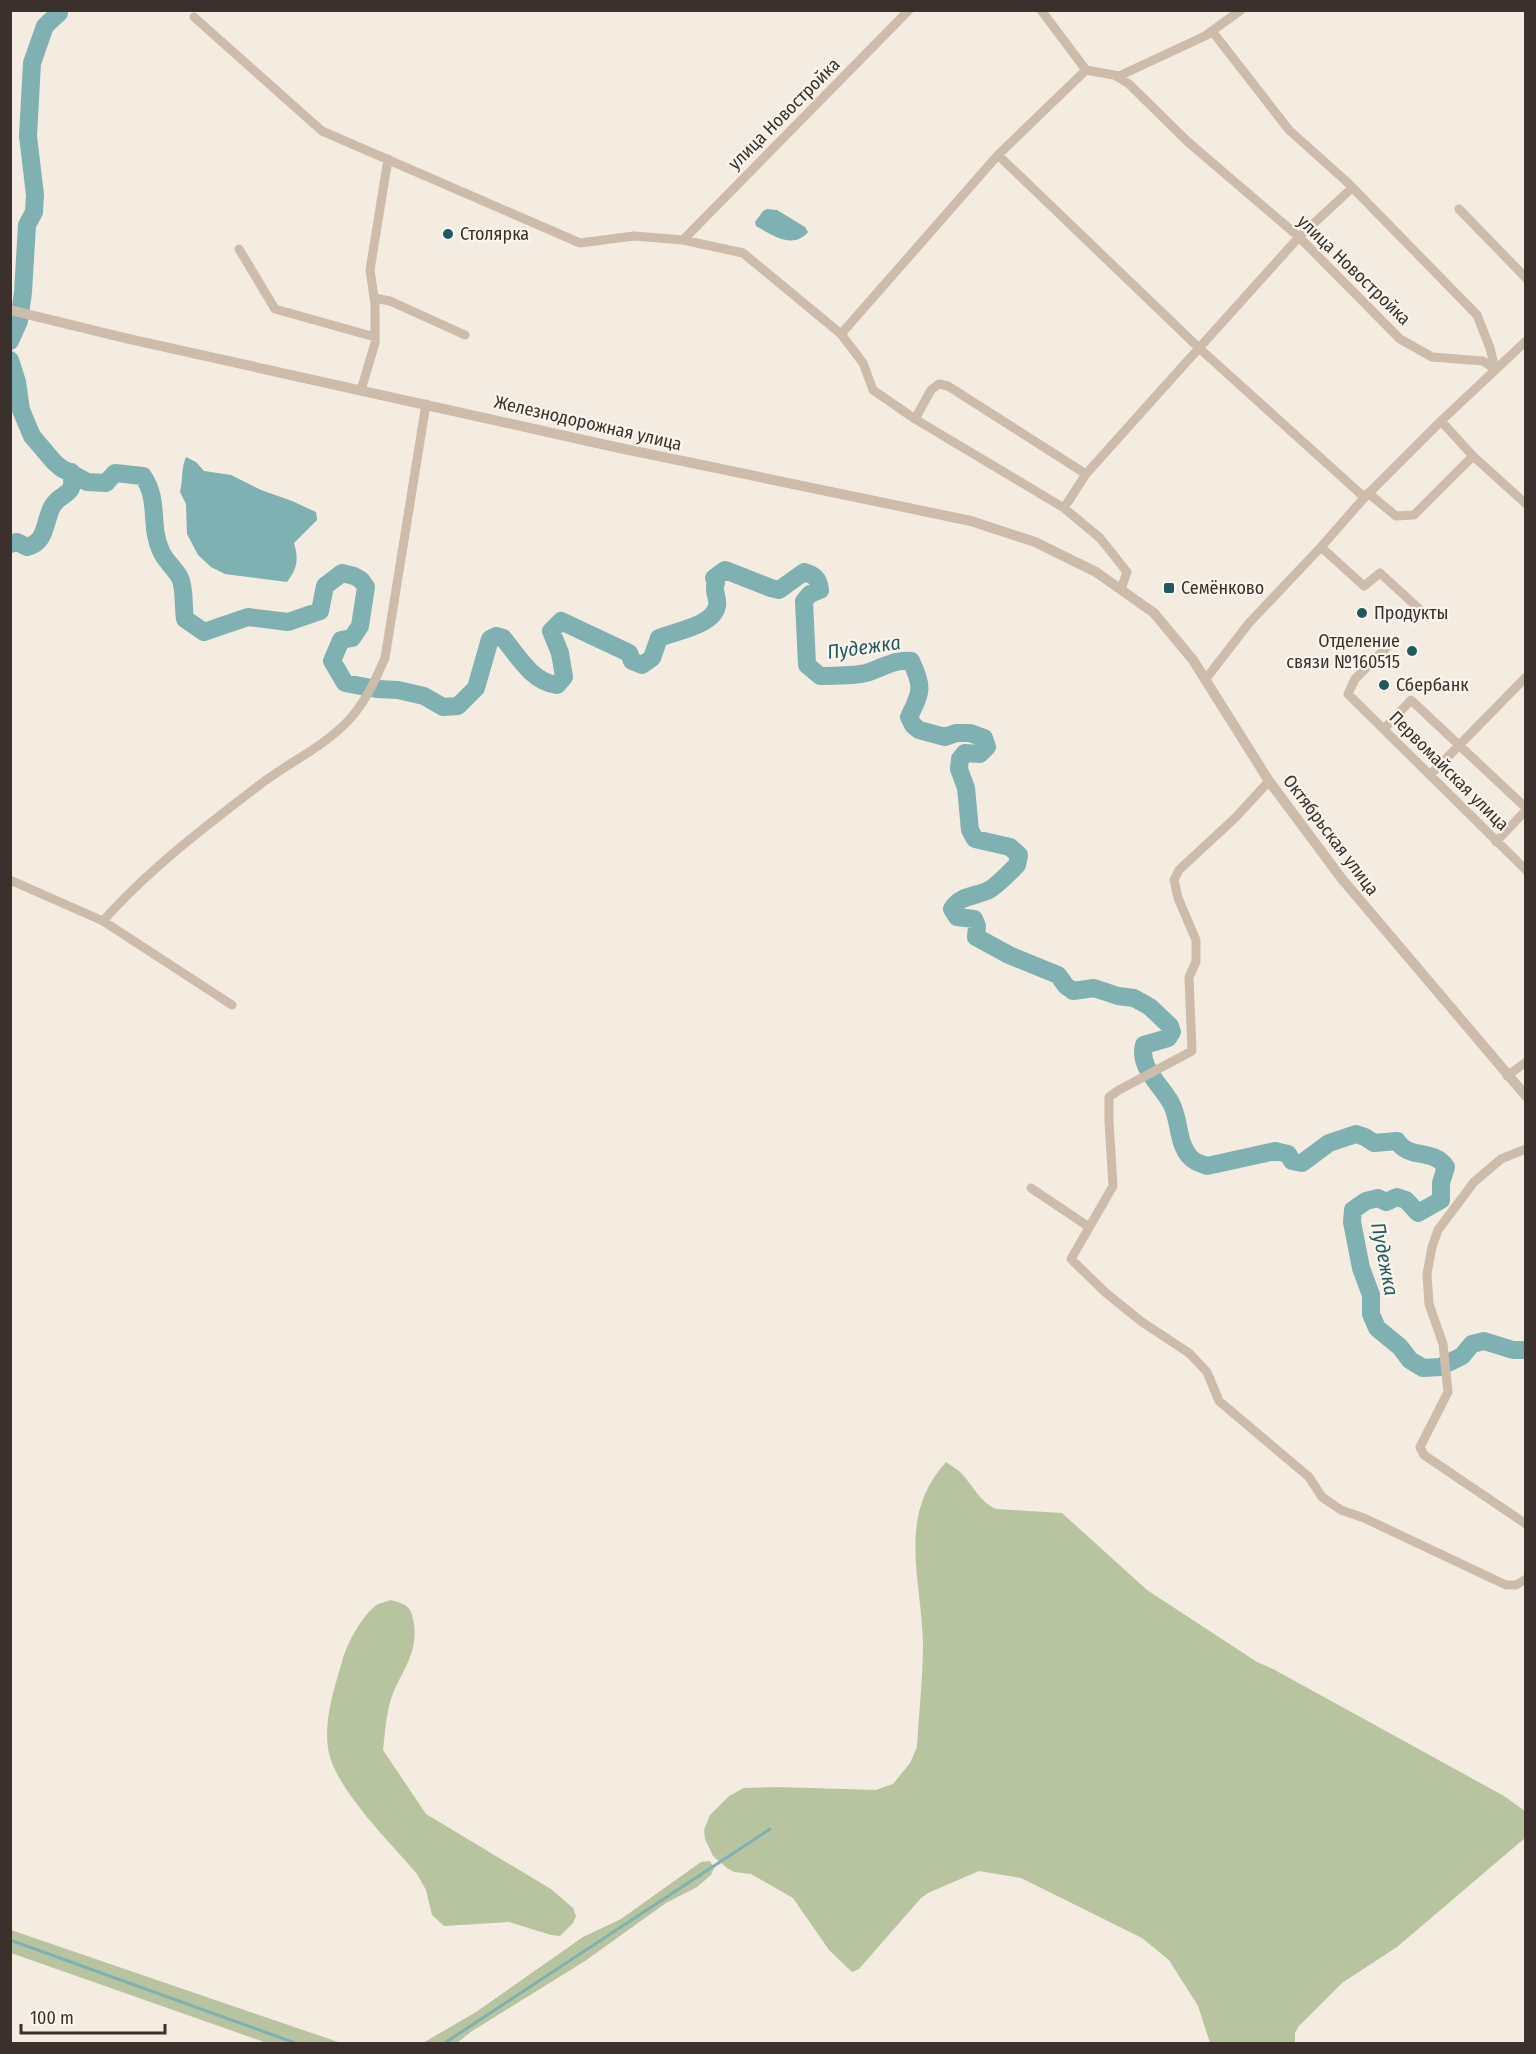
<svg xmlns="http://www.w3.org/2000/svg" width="1536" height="2054" font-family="'Fira Sans Condensed',sans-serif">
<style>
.green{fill:#b8c4a0}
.water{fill:#7fb0b2}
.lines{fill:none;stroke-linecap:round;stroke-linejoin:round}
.stream{stroke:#7fb0b2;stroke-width:3}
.river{stroke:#7fb0b2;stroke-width:18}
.minor{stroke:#cdbbac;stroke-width:9}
.tertiary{stroke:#cdbbac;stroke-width:10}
.poi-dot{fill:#1f5a5e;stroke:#fbf5ee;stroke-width:2}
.labels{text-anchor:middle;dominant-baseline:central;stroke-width:4.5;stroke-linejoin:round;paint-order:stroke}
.street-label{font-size:18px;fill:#3b302b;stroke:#fbf5ee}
.poi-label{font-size:18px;fill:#3b302b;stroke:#fbf5ee;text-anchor:start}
.water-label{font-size:20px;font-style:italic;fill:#1f5a5e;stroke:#fbf5ee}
</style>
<rect width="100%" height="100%" fill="#f4ebe1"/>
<path class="green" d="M946 1462C951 1466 958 1469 962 1474 974 1487 980 1502 996 1509L1062 1513 1147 1590 1257 1662 1273 1669 1504 1796 1525 1811V1838L1397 1947 1342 1983 1299 2026 1295 2033V2043H1210L1198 2006 1169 1960 1142 1938 1021 1878 979 1871 928 1893 921 1898 859 1969 852 1972 829 1950 793 1898 751 1874 734 1872 727 1868 713 1856 705 1839 704 1830 710 1815 729 1796 744 1788 777 1787 876 1790 893 1784 910 1763 917 1747C919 1712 923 1677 923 1642 921 1576 897 1516 946 1462Z
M391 1600C408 1605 411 1606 414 1624 418 1656 400 1672 391 1699 386 1715 385 1734 383 1750L426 1814 551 1889 573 1908 576 1916 573 1923 560 1936 551 1935 509 1922 444 1926 432 1915 426 1890 417 1874C391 1843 333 1787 328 1748 324 1720 334 1688 342 1662 346 1645 361 1618 374 1607 378 1603 386 1602 391 1600Z
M710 1861 714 1868 711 1875 697 1887 666 1903 585 1961 472 2031 457 2043H423L476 2012 583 1937 621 1919 701 1862Z
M11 1930 341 2043H345H267L11 1953Z"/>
<path class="water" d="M767 209 777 210 805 227 808 232C793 250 772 235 756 226L755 222 763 211Z
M186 457 196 462 204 471 231 475 261 490 292 501 316 512 317 520 294 543C299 560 297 569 287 582L225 574 211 567 198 555 187 534 186 504 180 492C183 480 181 469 186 457Z"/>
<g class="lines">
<path class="stream" d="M10 1940 298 2044
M443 2044 770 1829"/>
<path class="river" d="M10 341 19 321 23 292 27 225 34 212 35 195 28 136 32 63 45 26 59 13 58 10
M10 360 17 382 21 410 32 436 54 462 61 468 87 482 106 483 115 473 143 476C160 501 149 526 161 551 165 561 175 568 180 578 185 588 183 607 185 619L204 632 248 617 288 622 320 611 325 586 342 573 354 576 361 580 366 587 360 626 352 638 341 640 332 661 345 683 377 689 398 690 424 696 443 707 458 706 476 688 490 639 496 636 503 638C518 656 532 682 557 685L564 677 560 653 551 631 561 621 629 653 632 661 642 665 652 658 659 638C675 631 713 626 717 606 719 597 712 592 716 583L714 578 725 570 771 588 779 590 804 572C815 575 819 579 820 590L810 594 804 601 807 665 820 676C835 675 855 677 869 672 884 667 895 659 911 661 924 688 921 692 909 717L913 725 919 730 945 737 956 733H970L984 738 987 747 980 754 965 753 960 759 959 769 966 788 970 830 975 839 1010 847 1019 855 1017 865C1010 872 995 888 987 891 975 896 959 896 952 909L957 917 974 919 977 926 976 937 1009 955 1058 975 1066 986 1073 991 1094 988 1118 996 1134 998 1150 1007 1170 1026 1172 1032 1168 1038 1144 1045C1138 1067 1161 1085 1171 1103 1180 1119 1177 1143 1190 1157 1194 1162 1201 1164 1207 1166L1275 1151 1288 1154 1292 1161 1302 1163 1329 1143 1356 1134 1365 1137 1374 1143 1397 1141C1409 1160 1433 1148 1446 1167L1441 1183V1200L1418 1213 1406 1200 1397 1197 1386 1202 1378 1198 1366 1201 1353 1210 1352 1222 1361 1268 1371 1295V1314L1377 1328 1400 1347 1410 1360 1423 1368 1440 1367 1462 1356 1472 1344 1484 1341 1513 1350H1526
M10 544 17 542 27 547C47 542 44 522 52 507 60 491 77 498 71 472"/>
<path class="minor" d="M1041 10 1086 70 1119 76 1205 36 1241 10
M194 17 322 131 580 243 634 236 683 240 743 253 841 334 863 363 873 390 915 419 1064 508 1100 538 1127 572 1121 589
M1212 31 1289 130 1347 182 1477 315 1490 348 1495 369
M1116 76 1129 84 1188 142 1299 237 1400 339 1432 357 1483 361 1495 369
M998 155 1199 348 1364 497
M1459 209 1526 278
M683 240 909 10
M239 249 275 309 375 337
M374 298 390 301 465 335
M841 334 998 155 1086 70
M361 390 375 343V304L370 270 388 159
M915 419 931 390 939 384 948 386 1086 474
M1441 421 1473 456 1526 504
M1368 493 1396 516 1414 515 1473 456
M1064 508 1086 474 1164 387 1299 237 1352 188
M1321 547 1364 586 1380 573 1428 617
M1392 642 1355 679 1348 694 1526 870
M1205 680 1249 623 1321 547 1364 498 1441 421 1526 341
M1384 729 1411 700 1526 808
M1430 775 1526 677
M1269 781 1236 817 1179 870 1174 880 1178 898 1196 940V962L1189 977 1192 1051 1119 1090 1109 1097V1121L1113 1186 1071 1259 1106 1293 1142 1322 1189 1353 1207 1372 1219 1401 1309 1477 1322 1497 1341 1510 1364 1518 1506 1585H1516L1526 1579
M1496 842 1526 810
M10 880 103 921 232 1005
M103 921C149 869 207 825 262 783 290 762 323 747 348 721 365 703 375 681 385 658L426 404
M1507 1076 1526 1062
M1526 1149 1501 1159 1474 1182 1438 1230 1432 1247 1427 1274 1429 1304 1443 1344 1448 1392 1420 1447 1424 1455 1526 1524
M1031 1188 1089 1227"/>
<path class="tertiary" d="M10 310 129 339 615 447 971 521 1035 542 1096 572 1154 613 1193 660 1269 781 1342 879 1526 1096"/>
</g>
<g class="poi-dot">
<circle cx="448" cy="234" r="6"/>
<rect x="1163" y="582" width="12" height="12" rx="3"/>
<circle cx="1362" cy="613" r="6"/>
<circle cx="1412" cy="651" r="6"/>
<circle cx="1384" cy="685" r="6"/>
</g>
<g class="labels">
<g class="street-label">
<text transform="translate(784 114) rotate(-45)">улица Новостройка</text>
<text transform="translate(1354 270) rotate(44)">улица Новостройка</text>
<text transform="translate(588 423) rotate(13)">Железнодорожная улица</text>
<text transform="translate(1449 771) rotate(45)">Первомайская улица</text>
<text transform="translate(1331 835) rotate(53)">Октябрьская улица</text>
</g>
<g class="poi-label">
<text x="460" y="234">Столярка</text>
<text x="1181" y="588">Семёнково</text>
<text x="1374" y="613">Продукты</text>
<text x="1400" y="641" text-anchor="end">Отделение<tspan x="1400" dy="21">связи №160515</tspan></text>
<text x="1396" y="685">Сбербанк</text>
</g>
<g class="water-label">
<text transform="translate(864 647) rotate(-8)">Пудежка</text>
<text transform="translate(1385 1259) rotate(79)">Пудежка</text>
</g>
</g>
<rect width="1536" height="2054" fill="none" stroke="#3b302b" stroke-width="24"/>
<path d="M21 2024v9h144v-9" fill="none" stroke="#3b302b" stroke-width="3"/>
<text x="30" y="2024" font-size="18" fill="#3b302b" stroke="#fbf5ee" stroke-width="4.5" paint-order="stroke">100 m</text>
</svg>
